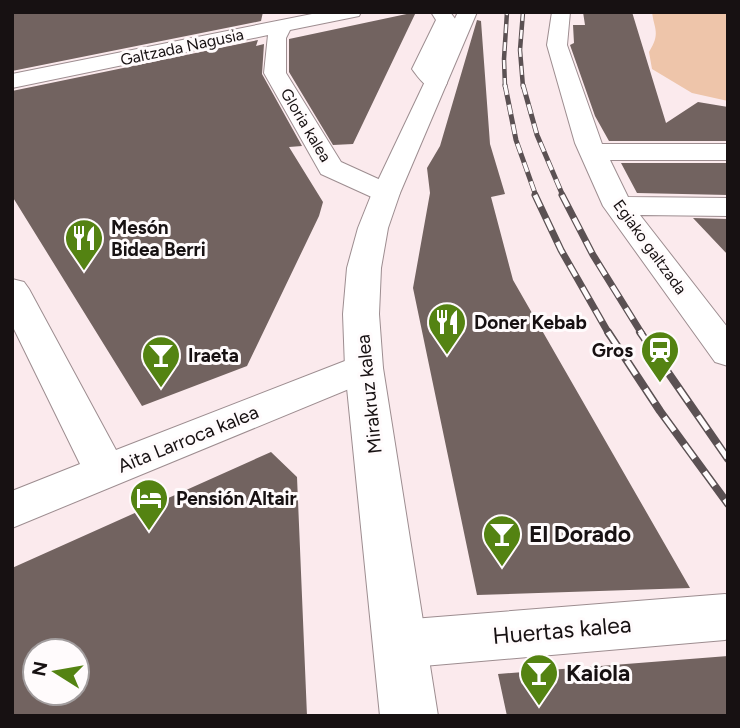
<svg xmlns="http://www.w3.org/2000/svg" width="740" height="728" font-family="Figtree,sans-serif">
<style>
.green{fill:#eec5aa}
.building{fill:#726360;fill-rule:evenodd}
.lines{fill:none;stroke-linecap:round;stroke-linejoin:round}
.minor-casing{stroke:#9d8d90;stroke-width:2}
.major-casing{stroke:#9d8d90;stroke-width:2}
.minor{fill:#fff;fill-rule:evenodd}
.major{fill:#fff;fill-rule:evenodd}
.rail-far3-casing{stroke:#5b5153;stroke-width:4.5}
.rail-far2-casing{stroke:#5b5153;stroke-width:5}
.rail-far1-casing{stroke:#5b5153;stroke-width:7}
.rail-casing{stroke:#5b5153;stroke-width:8}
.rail-far3{stroke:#fffbfc;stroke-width:2.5;stroke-dasharray:9;stroke-linecap:butt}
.rail-far2{stroke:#fffbfc;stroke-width:3.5;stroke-dasharray:10;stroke-linecap:butt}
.rail-far1{stroke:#fffbfc;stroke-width:4.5;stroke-dasharray:13;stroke-linecap:butt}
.rail{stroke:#fffbfc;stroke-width:5;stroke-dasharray:17;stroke-linecap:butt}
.labels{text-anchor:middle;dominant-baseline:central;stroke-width:6;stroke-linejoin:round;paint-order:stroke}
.far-street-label{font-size:16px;fill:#171112;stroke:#fffbfc}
.poi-label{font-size:19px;font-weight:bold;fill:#171112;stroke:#fffbfc;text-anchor:start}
.street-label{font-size:19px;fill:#171112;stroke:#fffbfc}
.near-poi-label{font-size:23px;font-weight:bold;fill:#171112;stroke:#fffbfc;text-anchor:start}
.near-street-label{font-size:23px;fill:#171112;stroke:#fffbfc}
</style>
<rect width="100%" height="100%" fill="#fbeaed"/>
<path class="green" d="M652 12 728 14V101L692 93 652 69 649 52C661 33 654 29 652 12Z"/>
<path class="building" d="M12 12H263L261 21 12 71Z
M416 12 353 144 333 145 289 72V39Z
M583 12H632L666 123 698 102 728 107V141H609L595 116 570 45 574 43 573 25H585Z
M477 20 481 21 490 144 505 194 491 197 513 280 690 588 477 595 413 288 430 193 427 168 440 146Z
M258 40 256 46 264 44 262 74 302 146 289 147 323 202 319 216 247 366 142 406 12 196V91Z
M621 163H728V195L637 193Z
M693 218 728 219V255Z
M271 452 297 477 307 716H12V568ZM35 651H77V693H35Z
M728 656V716H507L498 674Z"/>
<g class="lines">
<defs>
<path id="minor" d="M322 12H361L359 16 290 30 286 38V73L341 162 396 187 400 193 396 199 386 202 376 199 321 174 264 73 268 35 12 88V74Z
M431 12H450L456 20 434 68 447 83 444 88C428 92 421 81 412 69L436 20Z
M552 12H570L567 45 602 144H728V160H610L628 197 728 198V216L640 215 728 328V366L715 362 603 206 575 143 547 45Z
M12 279 24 282 29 289 116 450 350 359 364 355 378 359 383 368 378 377 12 528V491L80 464 12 325Z
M725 594 728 595V639L725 640 400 668 381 661 373 644 381 627 400 620Z"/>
<path id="major" d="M458 12H477L400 193 388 228 381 268 379 314 383 368 438 716H380L345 368 343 314 347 268 358 228 372 193Z"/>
</defs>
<use href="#minor" class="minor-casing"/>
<use href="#major" class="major-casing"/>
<use href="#minor" class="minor"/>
<use href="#major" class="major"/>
<defs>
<path id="rail-far3" d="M523 12 520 50 523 87
M505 87 504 59 507 12"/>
<path id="rail-far2" d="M505 85 516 140 536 196
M523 85 537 135 563 196"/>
<path id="rail-far1" d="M535 195 561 250 609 334
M562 195 593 255 642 334"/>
<path id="rail" d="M608 332 660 411 728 504
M640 332 728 459"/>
</defs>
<use href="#rail-far3" class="rail-far3-casing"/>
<use href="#rail-far2" class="rail-far2-casing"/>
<use href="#rail-far1" class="rail-far1-casing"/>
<use href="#rail" class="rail-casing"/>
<use href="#rail-far3" class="rail-far3"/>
<use href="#rail-far2" class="rail-far2"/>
<use href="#rail-far1" class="rail-far1"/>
<use href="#rail" class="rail"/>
</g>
<defs>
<symbol id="restaurant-pin" viewBox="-11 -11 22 30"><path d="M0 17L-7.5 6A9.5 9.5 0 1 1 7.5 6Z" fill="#548312" stroke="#fffbfc"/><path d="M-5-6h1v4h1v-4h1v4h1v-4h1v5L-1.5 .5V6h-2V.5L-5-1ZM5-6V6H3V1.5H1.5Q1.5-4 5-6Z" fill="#fff"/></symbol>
<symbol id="station-pin" viewBox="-11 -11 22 30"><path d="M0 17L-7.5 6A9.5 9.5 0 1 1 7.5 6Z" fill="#548312" stroke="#fffbfc"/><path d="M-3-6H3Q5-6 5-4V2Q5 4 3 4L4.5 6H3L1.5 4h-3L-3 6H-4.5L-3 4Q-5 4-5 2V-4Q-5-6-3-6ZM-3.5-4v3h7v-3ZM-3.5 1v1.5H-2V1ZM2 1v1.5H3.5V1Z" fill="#fff"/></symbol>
<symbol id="bar-pin" viewBox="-11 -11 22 30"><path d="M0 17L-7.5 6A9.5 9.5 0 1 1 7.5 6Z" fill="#548312" stroke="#fffbfc"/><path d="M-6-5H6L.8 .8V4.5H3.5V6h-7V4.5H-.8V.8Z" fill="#fff"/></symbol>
<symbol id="hotel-pin" viewBox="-11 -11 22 30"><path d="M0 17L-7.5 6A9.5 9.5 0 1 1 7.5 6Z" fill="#548312" stroke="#fffbfc"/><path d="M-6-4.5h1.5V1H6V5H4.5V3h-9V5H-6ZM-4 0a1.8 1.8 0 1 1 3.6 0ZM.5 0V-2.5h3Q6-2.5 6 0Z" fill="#fff"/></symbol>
</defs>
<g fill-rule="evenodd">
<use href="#restaurant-pin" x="62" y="216" width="44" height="60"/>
<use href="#restaurant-pin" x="425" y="300" width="44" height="60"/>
<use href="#station-pin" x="638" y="328" width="44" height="60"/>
<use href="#bar-pin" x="139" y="333" width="44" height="60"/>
<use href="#hotel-pin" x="127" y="476" width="44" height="60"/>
<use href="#bar-pin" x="480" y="512" width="44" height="60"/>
<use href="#bar-pin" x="517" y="651" width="44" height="60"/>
</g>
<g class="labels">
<g class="far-street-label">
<text transform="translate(182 47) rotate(-12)">Galtzada Nagusia</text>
<text transform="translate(306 125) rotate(59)">Gloria kalea</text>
<text transform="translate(650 247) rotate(54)">Egiako galtzada</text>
</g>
<g class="poi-label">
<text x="111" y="227">Mesón<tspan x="111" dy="22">Bidea Berri</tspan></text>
<text x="474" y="322">Doner Kebab</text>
<text x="633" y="350" text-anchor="end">Gros</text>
<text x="188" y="355">Iraeta</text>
<text x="176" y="498">Pensión Altair</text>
</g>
<g class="street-label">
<text transform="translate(369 394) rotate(-96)">Mirakruz kalea</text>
<text transform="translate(188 439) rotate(-22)">Aita Larroca kalea</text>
</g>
<g class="near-poi-label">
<text x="529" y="534">El Dorado</text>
<text x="566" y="673">Kaiola</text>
</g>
<g class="near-street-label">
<text transform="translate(562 630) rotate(-5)">Huertas kalea</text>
</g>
</g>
<rect width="740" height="728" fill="none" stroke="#171112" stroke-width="28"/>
<g transform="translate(56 672) rotate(281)"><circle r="33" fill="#fffbfc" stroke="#a29d9e" stroke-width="2"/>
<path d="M0-5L12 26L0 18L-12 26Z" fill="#548312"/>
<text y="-10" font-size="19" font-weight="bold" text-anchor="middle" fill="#171112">N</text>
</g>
</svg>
